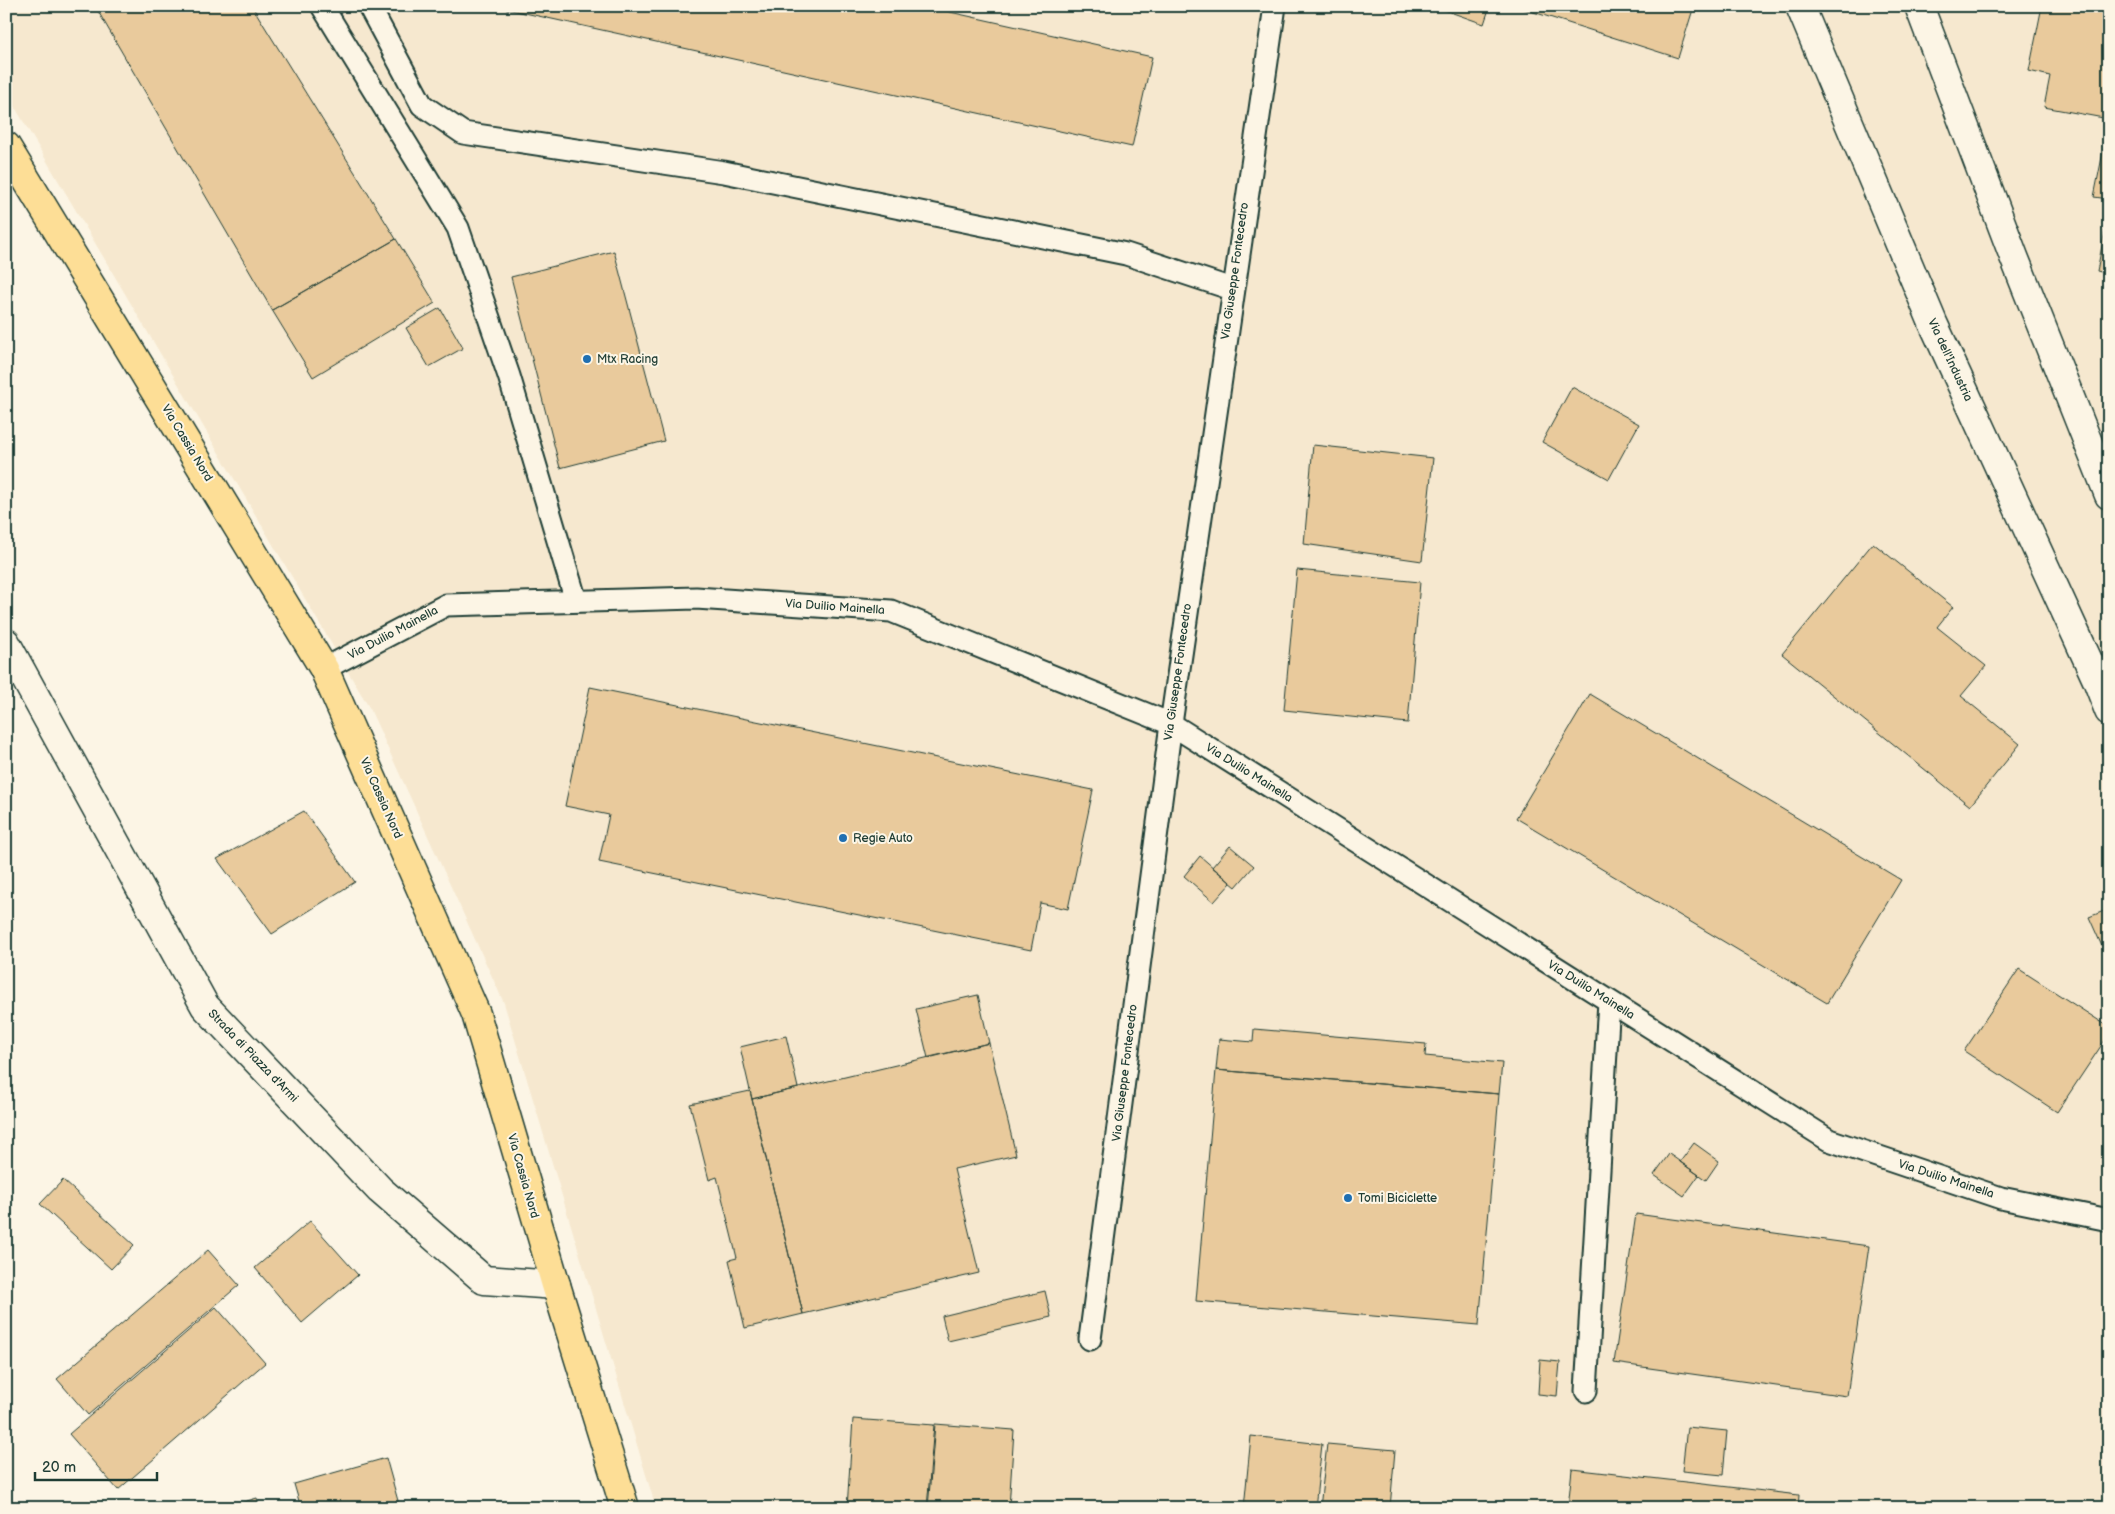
<svg xmlns="http://www.w3.org/2000/svg" width="2115" height="1514" font-family="'Balsamiq Sans',sans-serif">
<style>
.built{fill:#f6e8cf}
.building{fill:#e9ca9c;stroke:#1f3d34}
.lines{fill:none;stroke-linecap:round;stroke-linejoin:round}
.lane-casing{stroke:#1f3d34;stroke-width:25}
.street-casing{stroke:#1f3d34;stroke-width:31}
.primary-casing{stroke:#1f3d34;stroke-width:31}
.lane{stroke:#fcf5e5;stroke-width:21}
.street{stroke:#fcf5e5;stroke-width:28}
.primary{stroke:#fdde96;stroke-width:28}
.poi-dot{fill:#1f6fb2;stroke:#fcf5e5;stroke-width:2}
.labels{text-anchor:middle;dominant-baseline:central;stroke-width:4;stroke-linejoin:round;paint-order:stroke}
.street-label{font-size:12px;fill:#1f3d34;stroke:#fcf5e5}
.poi-label{font-size:12px;fill:#1f3d34;stroke:#fcf5e5;text-anchor:start}
</style>
<rect width="100%" height="100%" fill="#fcf5e5"/>
<filter id="ink" filterUnits="userSpaceOnUse"><feTurbulence type="fractalNoise" baseFrequency=".02" numOctaves="2"/><feDisplacementMap in="SourceGraphic" scale="10" xChannelSelector="R" yChannelSelector="G"/><feConvolveMatrix kernelMatrix="1 2 1 2 8 2 1 2 1" color-interpolation-filters="sRGB"/></filter>
<g filter="url(#ink)">
<path class="built" d="M6 6H2109V1508H656L504 1003 370 709 6 92Z"/>
<path class="building" d="M95 6H252L396 239 272 310Z
M493 6H923L1152 57 1132 147Z
M1433 6H1490L1484 24Z
M1525 6H1694L1678 58 1524 9Z
M2042 6H2109V119L2044 107 2050 76 2029 71Z
M2109 122V199L2094 197Z
M2109 210V274L2097 271Z
M396 239 435 303 313 377 272 310Z
M614 251 664 441 560 468 511 277Z
M440 308 463 348 429 367 406 328Z
M1572 387 1639 424 1609 479 1542 442Z
M1313 445 1433 458 1422 561 1304 544Z
M1873 543 1953 607 1937 627 1986 666 1961 696 2020 744 1970 806 1782 654Z
M1297 570 1420 582 1408 723 1284 710Z
M590 687 1093 790 1068 909 1040 903 1031 950 599 862 609 815 565 806Z
M1590 694 1901 880 1827 1003 1516 818Z
M304 811 355 882 272 934 217 859Z
M1230 846 1254 866 1236 887 1212 867Z
M1200 856 1231 883 1214 902 1184 876Z
M2109 909V962L2089 917Z
M2019 969 2109 1027V1034L2057 1112 1964 1051Z
M978 995 989 1043 928 1058 916 1009Z
M1254 1029 1426 1044 1425 1056 1502 1063 1499 1094 1216 1070 1219 1039 1253 1042Z
M786 1036 798 1088 752 1099 740 1047Z
M989 1043 1016 1155 954 1169 979 1273 803 1314 752 1099Z
M1216 1070 1499 1094 1479 1325 1196 1301Z
M750 1091 803 1314 745 1328 729 1260 737 1258 717 1177 709 1180 690 1104Z
M1694 1143 1719 1161 1706 1180 1680 1162Z
M1669 1154 1699 1175 1684 1196 1654 1175Z
M63 1180 134 1245 111 1269 40 1204Z
M1636 1214 1869 1246 1847 1396 1614 1363Z
M310 1221 358 1275 302 1323 255 1268Z
M208 1250 239 1285 88 1415 57 1379Z
M1045 1291 1051 1317 948 1341 942 1316Z
M216 1307 265 1363 118 1490 69 1434Z
M1540 1360 1560 1362 1557 1396 1538 1394Z
M853 1419 934 1425 927 1508H847Z
M935 1424 1014 1430 1009 1508H928Z
M1687 1427 1727 1431 1723 1475 1682 1471Z
M1251 1436 1322 1444 1315 1508H1244Z
M1327 1444 1395 1450 1390 1508H1320Z
M386 1458 400 1508H301L294 1484Z
M1572 1469 1799 1495 1798 1508H1568Z
M257 1498 260 1508H223Z"/>
<g class="lines">
<defs>
<path id="lane" d="M322 6 458 228 509 376 576 601
M369 6 422 105 463 133 724 172 1126 254 1232 289
M324 669 446 605 696 598 891 611 1171 724 1829 1140 2001 1198 2109 1220
M1090 1339 1171 724 1275 6
M1586 1391 1609 1001"/>
<path id="street" d="M1800 6 1933 323 2097 680 2109 711
M1919 6 2014 257 2109 495
M6 643 205 1006 380 1190 484 1280 556 1285"/>
<path id="primary" d="M6 146 324 669 476 1014 556 1285 625 1508"/>
</defs>
<use href="#lane" class="lane-casing"/>
<use href="#street" class="street-casing"/>
<use href="#primary" class="primary-casing"/>
<use href="#lane" class="lane"/>
<use href="#street" class="street"/>
<use href="#primary" class="primary"/>
</g>
</g>
<g class="poi-dot">
<circle cx="587" cy="359" r="5"/>
<circle cx="843" cy="838" r="5"/>
<circle cx="1348" cy="1198" r="5"/>
</g>
<g class="labels">
<g class="street-label">
<text transform="translate(1235 271) rotate(-82)">Via Giuseppe Fontecedro</text>
<text transform="translate(1950 360) rotate(65)">Via dell'Industria</text>
<text transform="translate(187 443) rotate(59)">Via Cassia Nord</text>
<text transform="translate(835 607) rotate(4)">Via Duilio Mainella</text>
<text transform="translate(393 633) rotate(-28)">Via Duilio Mainella</text>
<text transform="translate(1178 672) rotate(-82)">Via Giuseppe Fontecedro</text>
<text transform="translate(1249 773) rotate(32)">Via Duilio Mainella</text>
<text transform="translate(381 798) rotate(66)">Via Cassia Nord</text>
<text transform="translate(1591 990) rotate(32)">Via Duilio Mainella</text>
<text transform="translate(253 1056) rotate(46)">Strada di Piazza d'Armi</text>
<text transform="translate(1125 1073) rotate(-83)">Via Giuseppe Fontecedro</text>
<text transform="translate(523 1176) rotate(74)">Via Cassia Nord</text>
<text transform="translate(1946 1179) rotate(18)">Via Duilio Mainella</text>
</g>
<g class="poi-label">
<text x="597" y="359">Mtx Racing</text>
<text x="853" y="838">Regie Auto</text>
<text x="1358" y="1198">Tomi Biciclette</text>
</g>
</g>
<rect width="2115" height="1514" fill="none" stroke="#fcf5e5" stroke-width="25"/>
<rect x="12" y="12" width="2090" height="1489" fill="none" stroke="#1f3d34" stroke-width="2" filter="url(#ink)"/>
<path d="M35 1472v8h122v-8" fill="none" stroke="#1f3d34" stroke-width="2.5"/>
<text x="42" y="1472" font-size="15" fill="#1f3d34" stroke="#fcf5e5" stroke-width="4" paint-order="stroke">20 m</text>
</svg>
